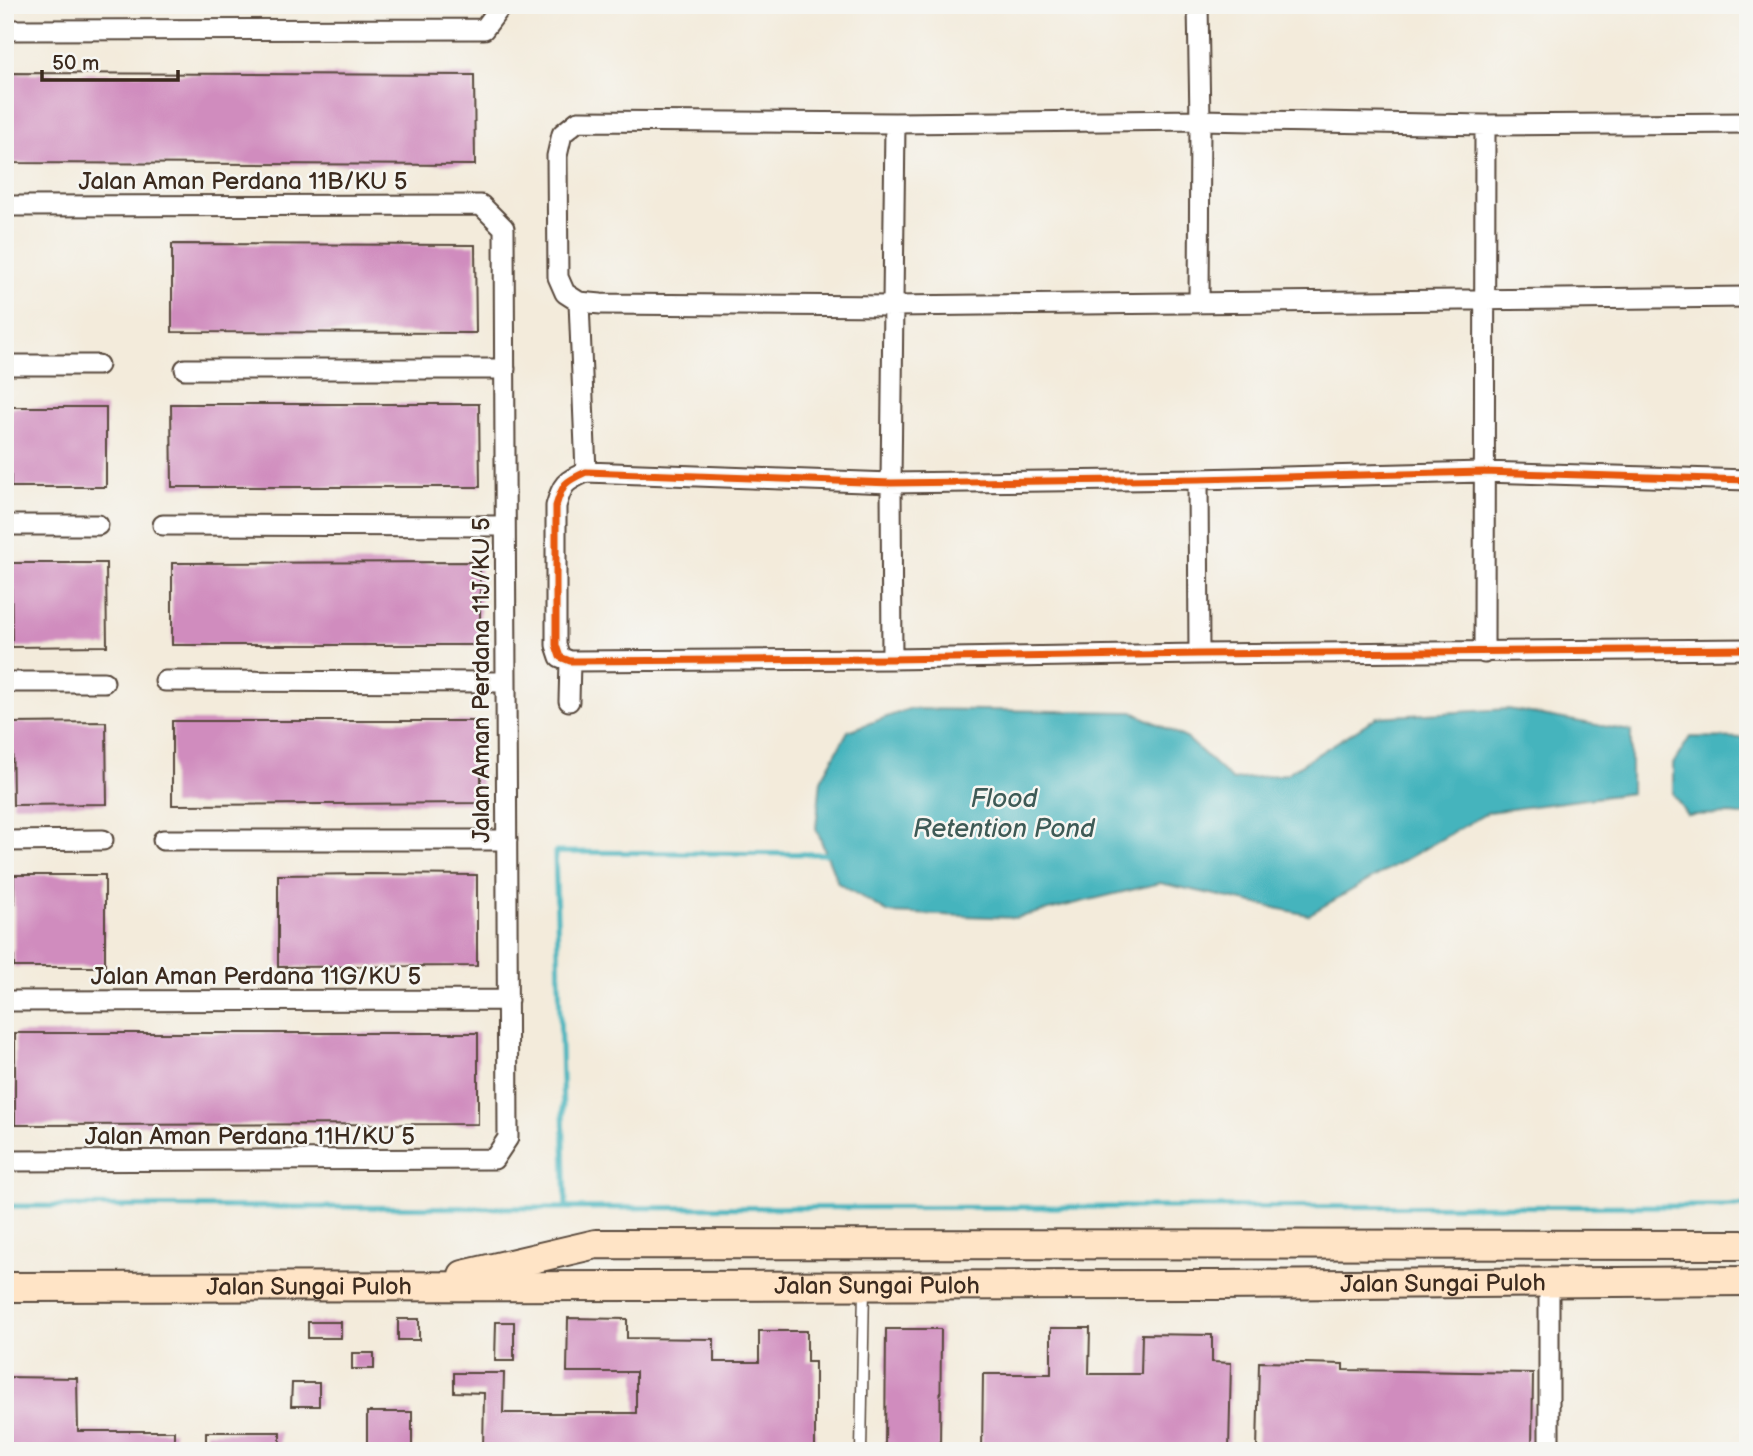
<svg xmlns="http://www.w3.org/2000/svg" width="1753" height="1456" font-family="'Balsamiq Sans',sans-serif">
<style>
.water{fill:#44b4bd;stroke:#406f6e;stroke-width:2}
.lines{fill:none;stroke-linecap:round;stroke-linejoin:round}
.stream{stroke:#44b4bd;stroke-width:5}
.building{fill:#d08cbe}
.lane-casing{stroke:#57473a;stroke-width:13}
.street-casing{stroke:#57473a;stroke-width:23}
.secondary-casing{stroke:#57473a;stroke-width:32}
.lane{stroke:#fff;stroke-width:10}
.street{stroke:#fff;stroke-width:19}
.secondary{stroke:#ffe4c6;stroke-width:28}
.cycleway-casing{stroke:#f6f6f2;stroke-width:11}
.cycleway{stroke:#e8590c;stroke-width:7}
.labels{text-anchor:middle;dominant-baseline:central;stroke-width:5;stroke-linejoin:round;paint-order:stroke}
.street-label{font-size:24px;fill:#3b2a1e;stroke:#f6f6f2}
.water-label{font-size:26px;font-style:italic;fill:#3e5a56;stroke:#f6f6f2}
</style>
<rect width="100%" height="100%" fill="#f6f6f2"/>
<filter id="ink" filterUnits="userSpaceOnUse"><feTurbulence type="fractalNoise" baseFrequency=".0143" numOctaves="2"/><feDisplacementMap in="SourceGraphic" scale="14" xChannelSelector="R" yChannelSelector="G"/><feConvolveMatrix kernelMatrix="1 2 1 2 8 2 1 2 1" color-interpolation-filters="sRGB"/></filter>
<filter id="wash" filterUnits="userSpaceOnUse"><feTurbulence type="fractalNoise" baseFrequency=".00686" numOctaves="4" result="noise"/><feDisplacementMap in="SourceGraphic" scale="28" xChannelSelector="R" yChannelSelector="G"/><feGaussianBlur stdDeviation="1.57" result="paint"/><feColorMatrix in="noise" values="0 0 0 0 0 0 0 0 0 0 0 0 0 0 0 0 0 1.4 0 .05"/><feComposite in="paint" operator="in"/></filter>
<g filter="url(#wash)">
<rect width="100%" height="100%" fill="#f3ebdb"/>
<path class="water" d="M909 709 1133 712 1188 739 1232 780 1286 774 1377 717 1508 709 1631 731V793L1489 812 1308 915 1160 883 1015 918 889 913 838 883 816 828 821 780 848 731Z
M1690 737 1748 738V816L1731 814 1687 815 1673 794V764Z"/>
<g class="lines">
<path class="stream" d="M5 1206 537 1208 1748 1206
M566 1208 555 852 826 854"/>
</g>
<g id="blocks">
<path class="building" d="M5 73 474 75 475 165 5 163Z
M172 244 475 245 476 333 172 332Z
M171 404H479L480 487H172Z
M11 407H106V487H11Z
M480 562V645H172V563Z
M11 563H106L107 646 12 647Z
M172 721H481V803L172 805Z
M106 722 107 804 13 805 12 723Z
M370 874 477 875V966L278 967V875Z
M14 875H105V967H14Z
M15 1033H478V1124L15 1125Z
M568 1318 627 1319V1338L714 1339V1362H759V1331H807V1362H815V1451H483L484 1393 454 1392V1373H504L503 1413H636V1372H567Z
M398 1319H419V1340H398Z
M308 1322H341V1338H308Z
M496 1322H514V1361H495Z
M1051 1328H1090L1089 1374H1141L1142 1334 1212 1335V1362L1231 1363 1229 1451H982L983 1374H1051Z
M886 1329H941L940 1451H885Z
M352 1353H374V1369H352Z
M1259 1362 1343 1364V1370L1533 1373 1532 1451H1257Z
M5 1377 77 1378 78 1431H174V1451H5Z
M292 1383H319V1406H291Z
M367 1412H412V1451H367Z
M206 1432H280V1451H206Z"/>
</g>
</g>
<g filter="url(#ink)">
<use href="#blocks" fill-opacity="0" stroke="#57473a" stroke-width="2"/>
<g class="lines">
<defs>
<path id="lane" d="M861 1451 864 1287"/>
<path id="street" d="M1198 5 1200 120 1199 303
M5 30 484 29 502 5
M1748 123 1485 125 1200 120 895 123 578 121 562 134 557 156 558 277 565 293 579 302 601 304 893 306 1748 297
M5 206 481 205 504 228 508 1138 494 1159 5 1161
M579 302 586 472
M5 365H98
M185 369H505
M1198 479 1199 654
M1748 480 1483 472 1198 479 891 483 586 472C564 482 563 483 556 506V645L560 657 570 661 892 659 1199 654 1748 649
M5 525H98
M163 525 505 526
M1484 653 1485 125
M892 659 891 483 895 123
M165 681 506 682
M5 682H104
M569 701 570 661
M163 840H507
M5 841 103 840
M5 1001 508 1000
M1549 1283V1451"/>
<g id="secondary">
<path d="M463 1275 596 1244 1748 1245"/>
<path id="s1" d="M5 1287 1213 1285 1748 1281"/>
</g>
</defs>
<use href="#lane" class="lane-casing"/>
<use href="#street" class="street-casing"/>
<use href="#secondary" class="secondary-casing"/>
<use href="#lane" class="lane"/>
<use href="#street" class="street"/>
<use href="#secondary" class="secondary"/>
<defs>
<path id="cycleway" d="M1748 480 1483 472 1198 479 891 483 586 472C564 482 563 483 556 506V645L560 657 570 661 892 659 1199 654 1748 649"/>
</defs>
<use href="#cycleway" class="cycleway-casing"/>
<use href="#cycleway" class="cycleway"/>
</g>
</g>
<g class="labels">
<g class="street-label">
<text x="243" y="181">Jalan Aman Perdana 11B/KU 5</text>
<text transform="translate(481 680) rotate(-90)">Jalan Aman Perdana 11J/KU 5</text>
<text x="256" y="976">Jalan Aman Perdana 11G/KU 5</text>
<text x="250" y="1136">Jalan Aman Perdana 11H/KU 5</text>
<text stroke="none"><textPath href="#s1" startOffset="1438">Jalan Sungai Puloh</textPath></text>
<text stroke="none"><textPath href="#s1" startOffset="304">Jalan Sungai Puloh</textPath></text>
<text stroke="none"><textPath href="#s1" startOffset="872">Jalan Sungai Puloh</textPath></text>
</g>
<g class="water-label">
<text x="1004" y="799">Flood<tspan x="1004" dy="30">Retention Pond</tspan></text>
</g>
</g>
<rect width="1753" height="1456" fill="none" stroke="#f6f6f2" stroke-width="28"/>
<path d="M42 70v10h136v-10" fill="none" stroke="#3b2a1e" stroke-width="3.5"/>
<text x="52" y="70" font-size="21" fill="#3b2a1e" stroke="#f6f6f2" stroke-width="5" paint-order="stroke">50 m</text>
</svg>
